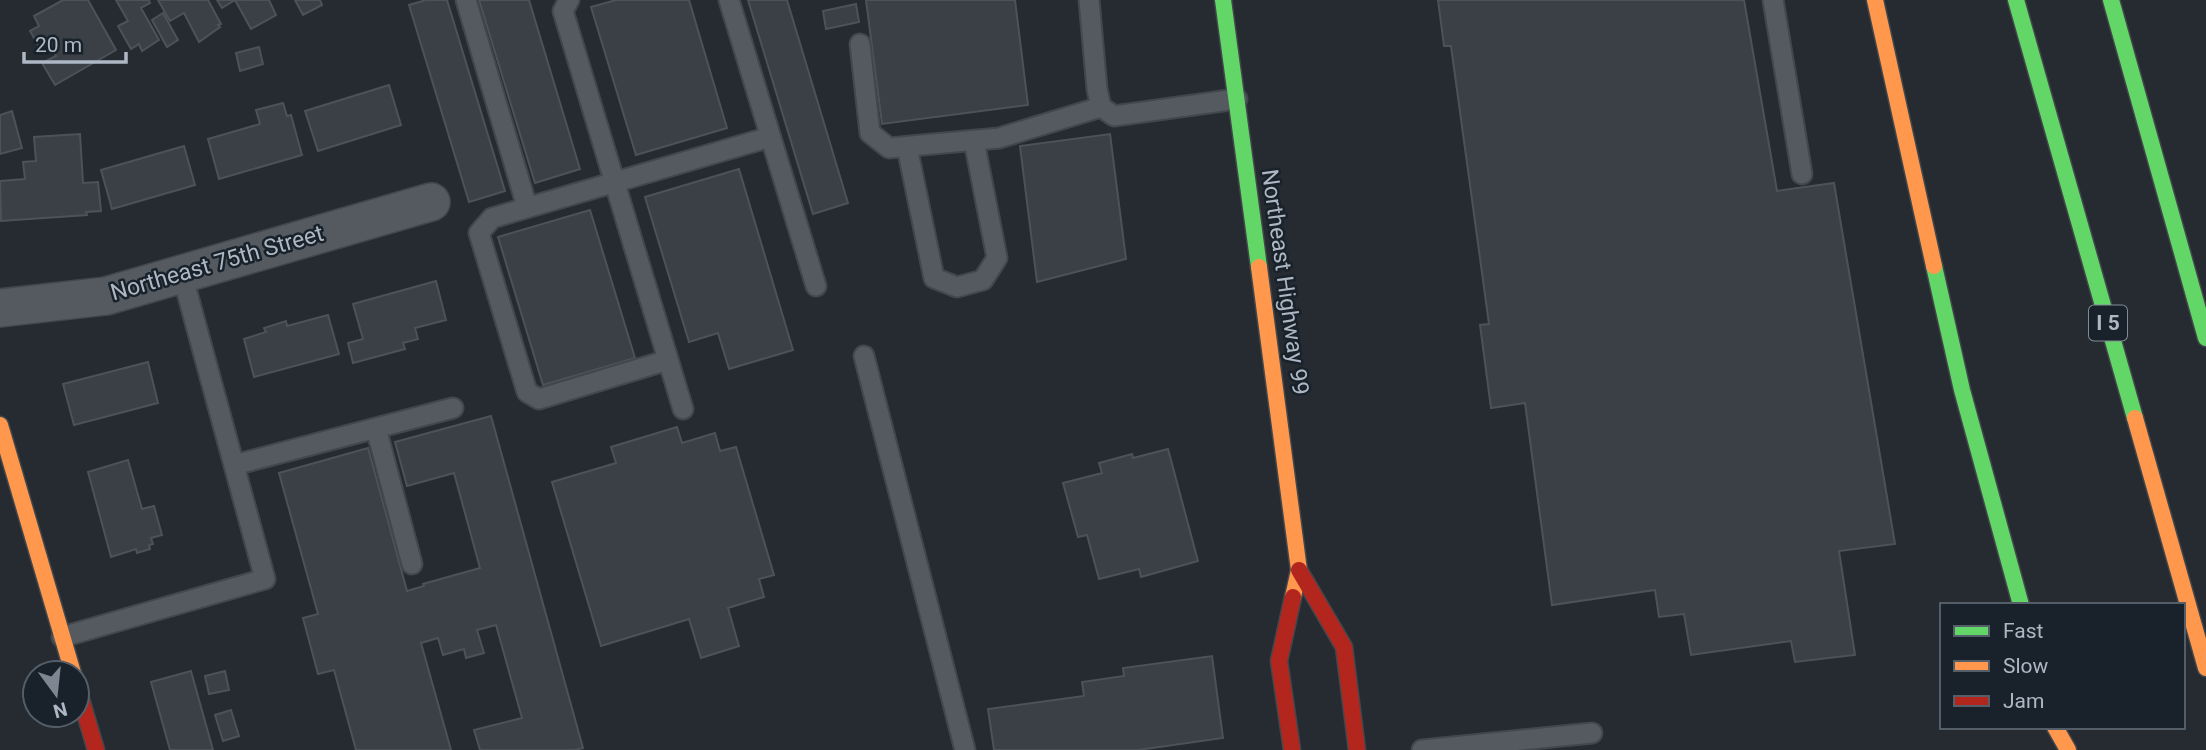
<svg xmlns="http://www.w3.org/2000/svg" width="2206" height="750" font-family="Roboto,sans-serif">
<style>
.building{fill:#3a4045;stroke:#4c525a;stroke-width:2}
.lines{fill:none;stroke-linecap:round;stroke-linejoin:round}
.lane-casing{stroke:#42474c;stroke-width:23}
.street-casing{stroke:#42474c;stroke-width:40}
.fast-casing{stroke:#42474c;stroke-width:19}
.slow-casing{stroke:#42474c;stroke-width:19}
.jam-casing{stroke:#42474c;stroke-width:19}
.lane{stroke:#545a60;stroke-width:19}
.street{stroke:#545a60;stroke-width:37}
.fast{stroke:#63d668;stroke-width:16}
.slow{stroke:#ff974d;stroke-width:16}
.jam{stroke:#b3261e;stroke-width:16}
.labels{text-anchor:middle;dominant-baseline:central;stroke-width:5;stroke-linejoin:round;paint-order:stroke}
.shield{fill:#19222b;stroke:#818b96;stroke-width:2}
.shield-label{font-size:21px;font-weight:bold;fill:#adb8c4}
.street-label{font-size:23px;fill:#adb8c4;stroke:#19222b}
</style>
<rect width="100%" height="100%" fill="#252b31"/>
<path class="building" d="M63 0H88L116 50 55 85 42 63 56 56 47 40 38 45 30 31 39 26 34 16Z
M116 0H149L150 3 141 8 159 40 142 51 139 44 131 49 118 26 128 21Z
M158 0H208L221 24 218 25 220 27 199 42 184 13 170 21Z
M217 0H269L276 15 251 29 235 0 222 8Z
M295 0H320L322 5 303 15Z
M426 0H447L505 191 469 202 409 5Z
M479 0H529L580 169 535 183Z
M616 0H689L727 128 636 155 591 7Z
M748 0H787L848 203 813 214Z
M866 0H1015L1028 105 882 124Z
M1438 0H1744L1777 191 1834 183 1895 544 1839 551 1855 655 1795 662 1791 641 1691 655 1684 614 1659 617 1655 590 1552 605 1525 403 1491 408 1480 325 1489 324 1451 46H1444Z
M856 4 859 22 826 29 823 11Z
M163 13 178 40 167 47 152 20Z
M259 47 263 64 240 71 236 53Z
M389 85 401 125 318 151 305 111Z
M283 103 287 116 291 115 302 155 219 179 208 139 260 124 256 110Z
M12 111 22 148 0 154V115Z
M80 134 83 183 98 182 101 211 86 212 87 215 1 221 0 181 25 179 23 162 36 161 34 137Z
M1110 134 1126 259 1037 282 1020 146Z
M184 146 195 185 112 209 101 170Z
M739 169 793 350 729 369 718 333 689 342 645 197Z
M590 210 635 358 543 385 498 237Z
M436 281 446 320 415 328 418 339 403 343 405 349 353 363 348 343 363 339 353 304Z
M328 315 339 354 254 377 244 339 266 332 264 328 286 321 287 326Z
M148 362 158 403 74 425 63 384Z
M491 416 583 748 574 750H480L474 730 522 718 496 625 477 630 484 653 466 658 464 649 443 655 438 638 421 643 451 750H356L334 670 318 674 303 618 318 614 279 473 368 448 407 591 424 586 423 584 480 568 454 473 407 486 395 442Z
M677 427 682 443 715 433 720 451 736 447 774 575 759 579 764 597 728 608 739 646 701 658 689 619 601 646 552 482 616 463 611 447Z
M1168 449 1198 561 1141 577 1139 569 1099 579 1087 535 1078 537 1063 483 1102 473 1099 463 1132 454 1133 458Z
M128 460 142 509 154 506 162 535 151 538 153 544 149 545 150 549 137 553 136 549 111 557 88 472Z
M1212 656 1223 738 1138 750H994L988 709 1084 696 1082 682 1124 676 1123 668Z
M191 671 213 750H170L151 682Z
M225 671 229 690 209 694 205 676Z
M231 710 239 736 223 741 215 715Z"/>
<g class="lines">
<defs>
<path id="lane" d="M466 0 527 207
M569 0 563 11 683 409
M729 0 816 286
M1089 0 1097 89 1101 107 1114 116 1237 99
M1773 0 1802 174
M860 44 870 133 889 148 999 138 1101 107
M907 147 934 278 957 287 983 280 997 258 974 141
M864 356 965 750
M668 360 539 399 527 392 479 233 492 218 770 137
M376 428 412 564
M234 465 453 408
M62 637 265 579 182 274
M1422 750 1592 733"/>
<path id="street" d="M0 308 106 296 431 202"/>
<path id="fast" d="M1223 0 1259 267
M2016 0 2135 418
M2111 0 2206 338
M1934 266 1962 390 2021 605"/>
<path id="slow" d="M1875 0 1934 266
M1259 267 1299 570 1293 597
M2135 418 2206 668
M0 425 73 673
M2055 727 2068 750"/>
<path id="jam" d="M1299 570 1344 647 1357 750
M77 686 96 750
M1292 750 1279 661 1293 597"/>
</defs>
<use href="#lane" class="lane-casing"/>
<use href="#street" class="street-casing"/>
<use href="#fast" class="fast-casing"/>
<use href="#slow" class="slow-casing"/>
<use href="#jam" class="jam-casing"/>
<use href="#lane" class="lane"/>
<use href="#street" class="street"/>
<use href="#fast" class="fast"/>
<use href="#slow" class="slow"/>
<use href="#jam" class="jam"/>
</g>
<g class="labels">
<rect class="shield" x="2089" y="305.5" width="38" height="35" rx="5"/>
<g class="shield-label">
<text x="2108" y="323">I 5</text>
</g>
<g class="street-label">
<text transform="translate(217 263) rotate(-16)">Northeast 75th Street</text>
<text transform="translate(1285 282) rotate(82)">Northeast Highway 99</text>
</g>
</g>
<rect x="1940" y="603" width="245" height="126" fill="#19222b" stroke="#545e68" stroke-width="2"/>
<rect x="1954" y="626" width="35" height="10" fill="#63d668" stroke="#545e68" stroke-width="2"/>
<text x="2003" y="638" font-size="21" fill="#adb8c4">Fast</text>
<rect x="1954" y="661" width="35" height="10" fill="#ff974d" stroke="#545e68" stroke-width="2"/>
<text x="2003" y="673" font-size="21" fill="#adb8c4">Slow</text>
<rect x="1954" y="696" width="35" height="10" fill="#b3261e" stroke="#545e68" stroke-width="2"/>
<text x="2003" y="708" font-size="21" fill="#adb8c4">Jam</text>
<g transform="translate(56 694) rotate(165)"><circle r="33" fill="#19222b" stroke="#545e68" stroke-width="2"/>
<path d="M0-5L12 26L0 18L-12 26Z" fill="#7d8791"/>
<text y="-10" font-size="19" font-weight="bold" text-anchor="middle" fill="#adb8c4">N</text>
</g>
<path d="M24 52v10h102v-10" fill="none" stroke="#adb8c4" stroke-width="3.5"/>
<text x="35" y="52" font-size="21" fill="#adb8c4" stroke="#19222b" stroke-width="5" paint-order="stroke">20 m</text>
</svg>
